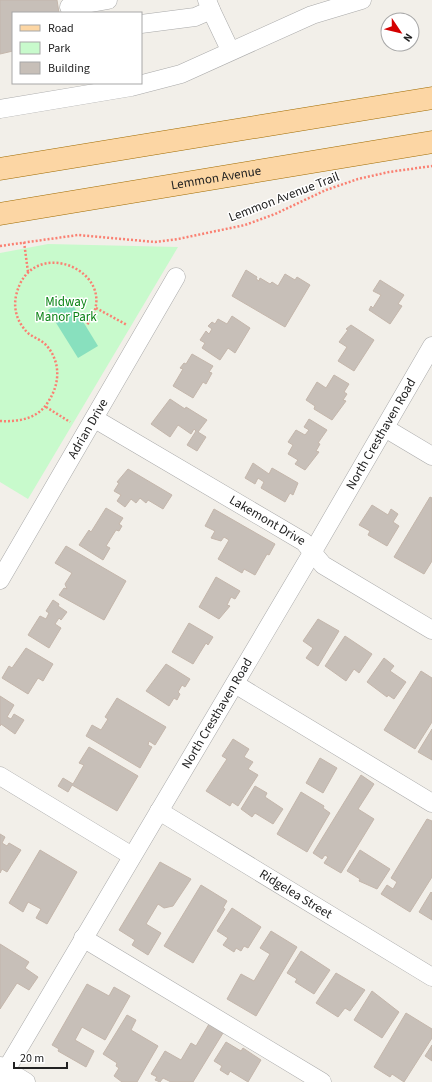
<svg xmlns="http://www.w3.org/2000/svg" width="432" height="1082" font-family="'Source Sans 3',sans-serif">
<style>
.park{fill:#c8facc}
.pitch{fill:#88e0be}
.building{fill:#c7bfb8;stroke:#c4b6ab}
.lines{fill:none;stroke-linecap:round;stroke-linejoin:round}
.minor-casing{stroke:#a9a9a9;stroke-width:19}
.major-casing{stroke:#a06b00;stroke-width:23}
.path{stroke:#fa8072;stroke-width:2.5;stroke-dasharray:2 2;stroke-linecap:butt}
.minor{stroke:#fff;stroke-width:18}
.major{stroke:#fcd6a4;stroke-width:22}
.labels{text-anchor:middle;dominant-baseline:central;stroke-width:3;stroke-linejoin:round;paint-order:stroke}
.street-label{font-size:13px;fill:#222;stroke:#fff}
.park-label{font-size:13px;fill:#0c8416;stroke:#fff}
</style>
<rect width="100%" height="100%" fill="#f2efe9"/>
<path class="park" d="M48 244 178 247 28 499 0 482V253Z"/>
<path class="pitch" d="M68 297 98 346 78 358 48 310Z"/>
<path class="building" d="M0 0H57L59 13H13V51L0 54Z
M246 270 257 277 256 279 259 281 260 278 270 284 272 282 278 286 285 274 295 280 297 277 310 285 285 327 232 296Z
M380 280 404 295 398 304 402 306 390 324 369 310 371 306 373 308 381 295 373 291Z
M232 316 250 328 235 353 228 348 220 360 202 348 205 343 200 340 206 331 209 334 212 329 208 326 212 322 215 324 218 319 227 324Z
M351 325 374 340 354 371 338 361 347 347 339 342 348 330 346 329Z
M192 354 213 366 209 372 212 373 206 384 203 382 193 398 173 386 183 369 180 368 184 363 186 364Z
M334 375 349 384 344 392 347 394 343 400 346 401 332 420 314 409 315 406 306 400 317 382 326 388Z
M170 399 185 409 186 407 207 420 198 432 206 437 197 451 187 445 196 431 194 429 191 434 178 425 170 437 151 424Z
M309 419 327 430 318 443 320 444 316 451 319 452 305 470 295 464 298 460 288 454 293 445 288 442 296 430 305 435 309 430 304 427Z
M253 463 269 474 272 468 298 483 293 495 290 493 285 502 261 488 264 482 258 478 255 484 245 478Z
M128 469 172 495 163 509 148 500 146 503 140 498 136 503 131 499 125 507 117 501 121 495 114 491 119 483 117 482Z
M430 497 432 498V561L424 574 394 557Z
M372 505 388 515 391 509 398 514 393 522 399 526 387 546 368 535 370 531 359 525Z
M106 508 123 518 119 524 122 526 119 531 116 530 106 546 110 548 103 560 79 545 89 530 91 532Z
M214 509 275 544 269 555 267 554 255 575 244 569 242 573 218 559 229 540 224 537 221 541 211 538 215 531 205 526Z
M66 546 126 581 104 620 59 595 64 588 67 589 65 584 72 573 55 563Z
M216 577 240 591 235 599 231 597 227 605 230 606 219 619 199 607Z
M53 600 59 604 58 606 67 612 61 620 59 618 55 624 61 628 49 648 28 635 40 616 46 619 49 613 46 611Z
M318 619 339 631 318 666 306 658 313 648 303 641Z
M189 623 213 637 208 645 206 643 193 664 172 652Z
M345 636 372 654 359 673 354 669 346 681 325 666Z
M26 648 53 664 43 681 38 678 28 694 2 678 9 666 12 668Z
M384 658 394 666 390 671 406 682 394 699 388 695 387 697 367 682Z
M166 664 190 679 185 687 182 685 178 692 180 694 177 700 174 698 169 706 146 691Z
M421 671 432 678V722L415 749 384 730Z
M0 696 14 705 7 717 11 719 14 714 24 720 15 734 1 724 0 726Z
M117 698 166 727 155 745 149 741 148 745 152 747 140 768 86 736 92 725 101 730 108 719 105 717Z
M432 729V760L418 752Z
M233 739 249 749 244 757 253 762 248 769 258 775 238 806 232 802 230 806 206 791 227 759 222 756Z
M89 747 138 776 117 811 72 785 68 792 58 786 63 778 73 784 84 765 79 763Z
M320 758 337 768 323 793 306 783Z
M361 775 374 784 358 809 374 819 341 873 324 863 328 857 325 855 322 859 313 853Z
M255 786 267 793 265 797 283 809 273 824 255 813 252 817 241 809Z
M301 792 324 806 323 808 330 813 307 852 277 834Z
M427 819 432 821V877L410 912 381 894 387 885 393 889 397 882 391 878Z
M0 834 5 837 2 843 7 846 9 843 21 850 7 872 2 869 0 873Z
M40 850 77 872 47 924 36 918 41 909 28 902 23 912 9 903Z
M360 850 390 869 377 889 359 881 360 879 347 871Z
M160 862 191 879 173 906 164 908 158 904 146 924 161 933 148 955 132 945 135 940 119 930Z
M201 885 227 901 223 908 225 909 193 963 164 946Z
M431 892 432 893V920L419 912Z
M232 908 261 927 248 948 244 946 241 951 236 948 234 952 223 945 228 938 217 931Z
M271 931 297 947 256 1016 227 999 241 974 254 981 270 954 260 948Z
M0 944 29 962 25 968 38 977 29 990 17 983 0 1009Z
M301 951 330 970 314 994 295 982 297 979 287 973Z
M336 973 365 990 350 1011 345 1008 338 1017 316 1003Z
M87 984 109 996 114 987 130 996 105 1040 82 1027 75 1040 94 1051 86 1067 58 1051 59 1049 52 1045Z
M372 991 399 1012 382 1038 354 1020Z
M406 1013 432 1029V1038L404 1082 392 1074 390 1077 374 1067Z
M127 1015 136 1020 131 1030 158 1046 137 1082H122L114 1076 119 1068 116 1066 117 1063 103 1054Z
M209 1024 223 1033 193 1082H171L163 1078 160 1082 155 1080 157 1077 151 1074 165 1051 181 1060 191 1043 196 1046Z
M226 1042 241 1051 243 1048 261 1060 248 1082 230 1071 228 1075 220 1070 222 1066 214 1061Z
M432 1045V1061L425 1056Z"/>
<g class="lines">
<defs>
<g id="minor">
<path d="M69 7 108 0"/>
<path d="M211 10 230 50"/>
<path d="M141 24 195 17 211 10 207 0"/>
<path d="M0 109 131 87 181 74 312 15 362 0"/>
<path id="s1" d="M95 419 304 542 323 565 432 630"/>
<path d="M385 428 432 456"/>
<path id="s2" d="M0 580 176 277"/>
<path d="M235 684 432 803"/>
<path d="M0 776 132 856"/>
<path id="s3" d="M159 811 432 977"/>
<path d="M83 938 322 1082"/>
<path d="M0 1066 26 1082"/>
<path id="s4" d="M0 1080 312 553 432 346"/>
</g>
<g id="major">
<path d="M0 169 432 98"/>
<path id="s5" d="M0 214 432 142"/>
</g>
</defs>
<use href="#minor" class="minor-casing"/>
<use href="#major" class="major-casing"/>
<path class="path" d="M24 242 28 272
M0 246 78 235 155 242 178 239 245 225 275 214 326 190 358 179 389 172 432 166
M96 308 127 325
M46 407 70 422
M0 421C18 422 38 419 48 402 60 384 61 363 47 346 43 341 35 338 29 334 18 324 13 310 16 296 30 230 128 274 86 326"/>
<use href="#minor" class="minor"/>
<use href="#major" class="major"/>
</g>
<g class="labels">
<g class="street-label">
<text stroke="none"><textPath href="#s5" startOffset="219">Lemmon Avenue</textPath></text>
<text transform="translate(284 197) rotate(-21)">Lemmon Avenue Trail</text>
<text stroke="none"><textPath href="#s2" startOffset="175">Adrian Drive</textPath></text>
<text stroke="none"><textPath href="#s4" startOffset="750">North Cresthaven Road</textPath></text>
<text stroke="none"><textPath href="#s1" startOffset="200">Lakemont Drive</textPath></text>
<text stroke="none"><textPath href="#s4" startOffset="426">North Cresthaven Road</textPath></text>
<text stroke="none"><textPath href="#s3" startOffset="160">Ridgelea Street</textPath></text>
</g>
<g class="park-label">
<text x="66" y="302">Midway<tspan x="66" dy="15">Manor Park</tspan></text>
</g>
</g>
<rect x="12" y="12" width="130" height="72" fill="#ffffff" stroke="#a7a7a7"/>
<rect x="20" y="25" width="20" height="6" fill="#fcd6a4" stroke="#a7a7a7"/>
<text x="48" y="32" font-size="12" fill="#222222">Road</text>
<rect x="20" y="42" width="20" height="12" fill="#c8facc" stroke="#a7a7a7"/>
<text x="48" y="52" font-size="12" fill="#222222">Park</text>
<rect x="20" y="62" width="20" height="12" fill="#c7bfb8" stroke="#a7a7a7"/>
<text x="48" y="72" font-size="12" fill="#222222">Building</text>
<g transform="translate(400 32) rotate(125)"><circle r="19" fill="#ffffff" stroke="#a7a7a7"/>
<path d="M0-3L7 15L0 10L-7 15Z" fill="#d40000"/>
<text y="-6" font-size="11" font-weight="bold" text-anchor="middle" fill="#222222">N</text>
</g>
<path d="M14 1062v6h53v-6" fill="none" stroke="#222222" stroke-width="2"/>
<text x="20" y="1062" font-size="12" fill="#222222" stroke="#ffffff" stroke-width="3" paint-order="stroke">20 m</text>
</svg>
